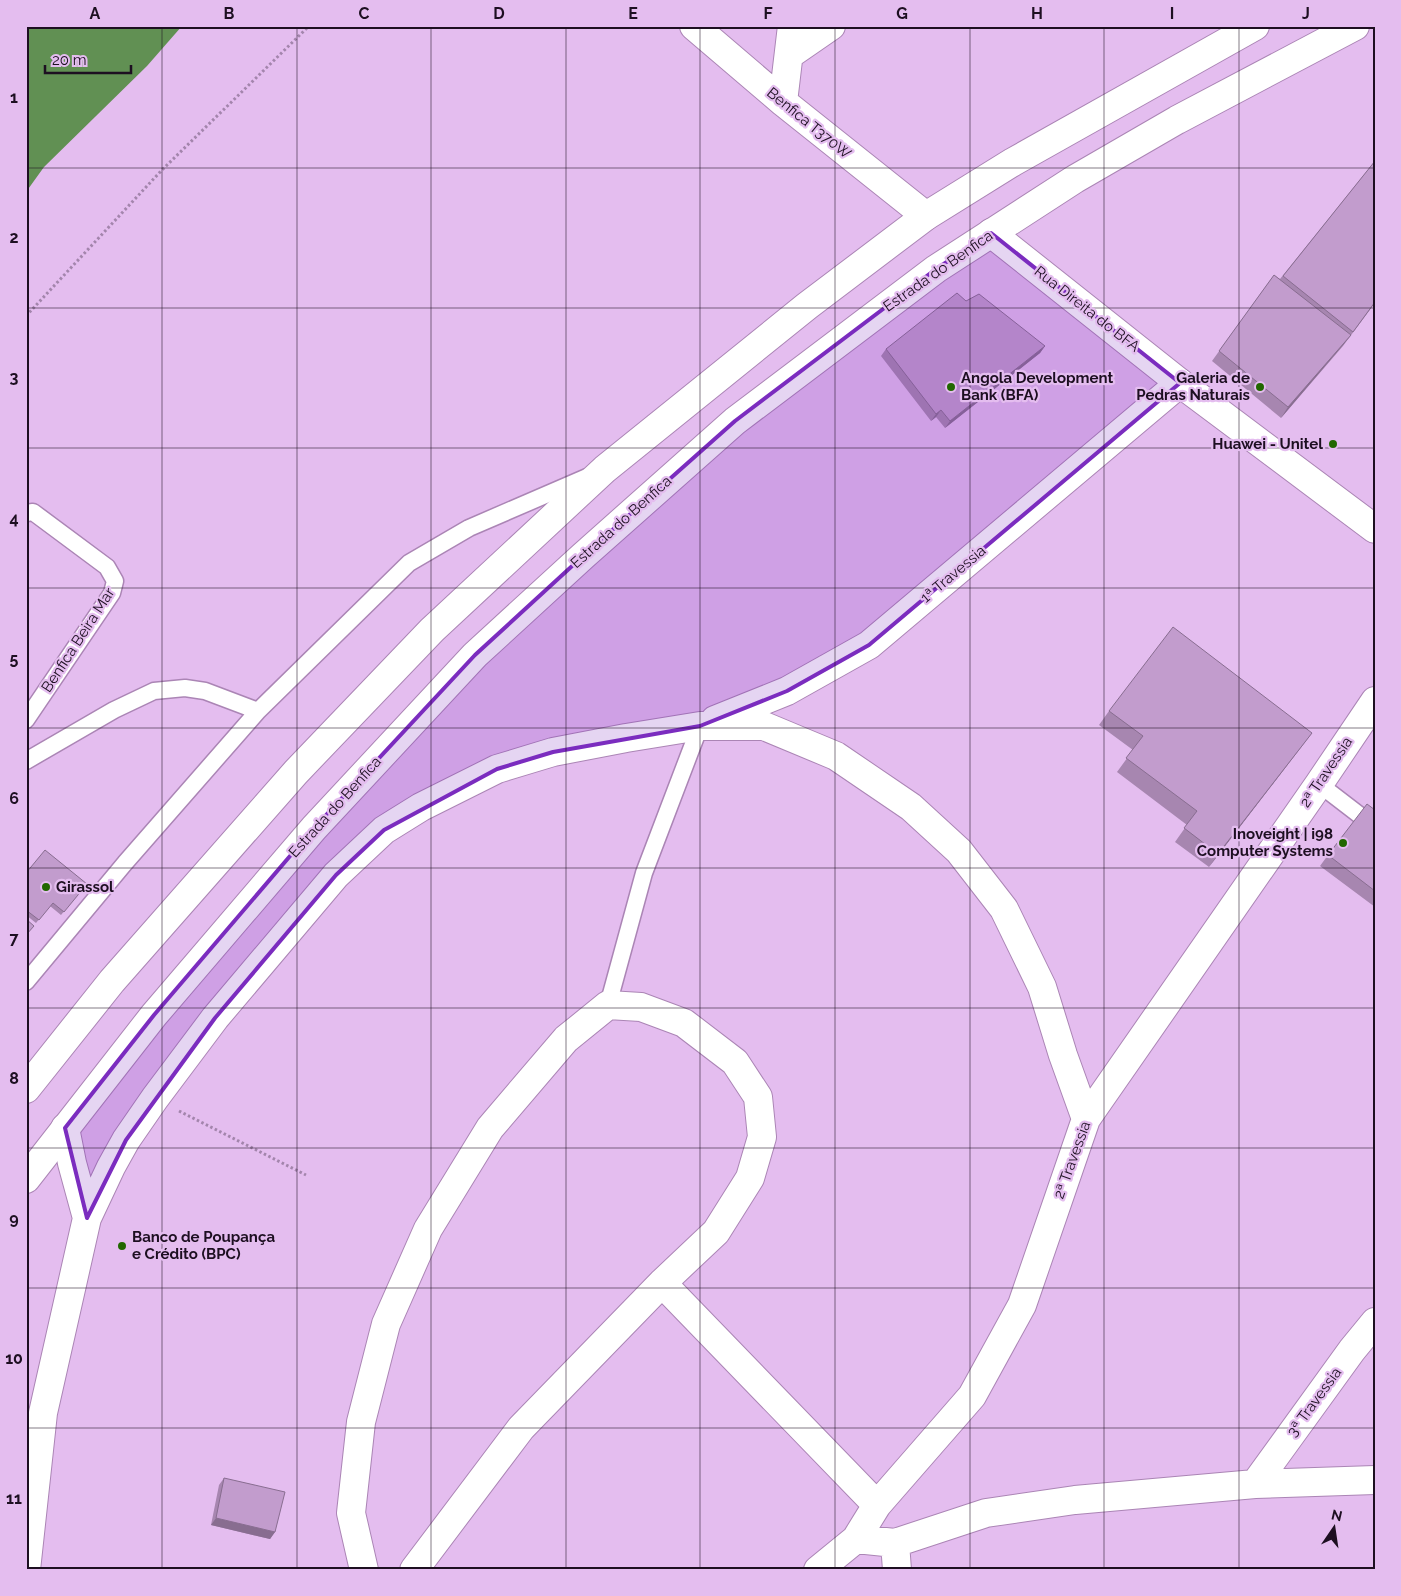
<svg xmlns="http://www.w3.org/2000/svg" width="1401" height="1596" font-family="Raleway,sans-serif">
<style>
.water{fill:#619053}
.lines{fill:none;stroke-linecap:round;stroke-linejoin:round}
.service-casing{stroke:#ab85b5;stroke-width:19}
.minor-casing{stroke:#ab85b5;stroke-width:30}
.secondary-casing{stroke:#ab85b5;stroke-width:30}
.trunk-casing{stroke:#ab85b5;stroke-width:30}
.path{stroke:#a385ac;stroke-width:3;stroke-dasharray:2.5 2.5;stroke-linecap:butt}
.service{stroke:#fff;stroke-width:16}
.minor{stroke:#fff;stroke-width:28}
.secondary{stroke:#fff;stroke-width:28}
.trunk{stroke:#fff;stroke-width:28}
.wall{fill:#a786b0}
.shaded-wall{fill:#886d90}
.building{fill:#c29ccd;stroke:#886d90}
.marked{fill:#7b2cbf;fill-opacity:0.2;stroke:#7b2cbf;stroke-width:4;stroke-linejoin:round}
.grid{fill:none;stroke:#1d0f21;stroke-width:1;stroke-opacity:0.55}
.poi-dot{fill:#216700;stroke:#e4bdef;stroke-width:2}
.labels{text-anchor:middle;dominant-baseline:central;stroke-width:4.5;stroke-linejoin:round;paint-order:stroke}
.street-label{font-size:15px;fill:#1d0f21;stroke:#e4bdef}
.poi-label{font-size:15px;font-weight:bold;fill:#1d0f21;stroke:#e4bdef;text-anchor:start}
.neatline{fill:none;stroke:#1d0f21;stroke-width:2}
.grid-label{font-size:16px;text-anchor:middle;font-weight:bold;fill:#1d0f21}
</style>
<rect width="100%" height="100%" fill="#e4bdef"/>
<path class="water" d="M26 26H182L147 66 44 167 26 192Z"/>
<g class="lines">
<defs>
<path id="service" d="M26 513 33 512 107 567 115 581 112 593 26 720
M26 761 114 710 154 691 185 688 205 691 258 711
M1319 784 1375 827
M26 982 125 863 258 711 409 563 469 528 587 477
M608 1005 644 873 700 726"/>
<path id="minor" d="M694 26 783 102 926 216
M789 55 831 26
M783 102 792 26
M715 720 787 691 869 645 1180 383
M65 1128 72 1163 87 1218
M662 1283 877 1505
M1255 1484 1352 1350 1375 1322
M856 1539 895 1543 986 1513 1075 1500 1255 1484 1375 1480
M895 1543 897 1570
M26 1570 43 1413 87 1218 111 1167 126 1140 155 1098 215 1018 336 875 384 830 421 807 497 769 553 752 626 738 700 726H764L836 756 911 807 959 851 1004 909 1042 987 1063 1055 1086 1119
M364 1570 351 1513 361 1422 386 1324 428 1229 490 1128 566 1039 608 1005 641 1007 684 1023 735 1062 758 1097 762 1137 750 1178 716 1232 662 1283 521 1428 414 1570
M818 1570 856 1539 877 1505 972 1396 1022 1305 1086 1119 1319 784 1375 701"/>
<path id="secondary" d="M991 233 1180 383 1375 529"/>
<path id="trunk" d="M26 1089 112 981 296 772 432 630 605 469 807 306 926 216 1013 162 1255 26
M26 1179 154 1015 314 828 475 655 583 556 735 421 936 269 1075 179 1177 120 1355 26"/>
</defs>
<use href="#service" class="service-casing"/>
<use href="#minor" class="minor-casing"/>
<use href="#secondary" class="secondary-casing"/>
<use href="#trunk" class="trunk-casing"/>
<path class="path" d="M26 316 161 171 309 26
M179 1111 306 1175"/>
<use href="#service" class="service"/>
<use href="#minor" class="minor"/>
<use href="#secondary" class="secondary"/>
<use href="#trunk" class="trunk"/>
</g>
<path class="wall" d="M1375 161V303L1343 346 1281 418 1212 361 1274 275 1280 279Z
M966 301 1045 346 1040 353 945 428 936 417 931 421 881 356 886 349Z
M1109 711 1312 733 1302 746 1209 867 1175 842 1187 825 1117 772 1133 750 1099 725Z
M1375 810V907L1320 866 1328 855Z
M26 873 87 884 61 915 50 906 36 923 26 915Z
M224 1478 275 1532 270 1539 211 1525 219 1485Z"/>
<path class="shaded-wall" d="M1351 335 1343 345 1281 418 1288 407Z
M1045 346 1040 353 945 428 950 421Z
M941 410 936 417 931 421 936 414Z
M1312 733 1302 746 1209 867 1218 854Z
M216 1518 275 1532 270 1539 211 1525Z"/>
<path class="building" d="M1375 161V302L1353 332 1283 276Z
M1274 275 1351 335 1288 407 1219 351Z
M957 293 966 301 979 294 1045 346 950 421 941 410 936 414 886 349Z
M1173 627 1312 733 1218 854 1184 828 1197 811 1126 758 1143 736 1109 711Z
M1367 804 1375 810V891L1328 855Z
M45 850 87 884 64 912 53 903 39 920 26 910V873Z
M26 919 34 926 26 935Z
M224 1478 285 1492 275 1532 216 1518Z"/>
<path class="marked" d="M991 233 1180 383 869 645 787 691 700 726 553 752 497 769 384 830 336 875 215 1018 126 1140 87 1218 65 1128 154 1015 314 828 475 655 583 556 735 421 936 269Z"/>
<path class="grid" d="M162 26V1570M297 26V1570M431 26V1570M566 26V1570M700 26V1570M835 26V1570M970 26V1570M1104 26V1570M1239 26V1570M26 168H1375M26 308H1375M26 448H1375M26 588H1375M26 728H1375M26 868H1375M26 1008H1375M26 1148H1375M26 1288H1375M26 1428H1375"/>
<g class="poi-dot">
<circle cx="951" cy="387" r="5"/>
<circle cx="1260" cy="387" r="5"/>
<circle cx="1333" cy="444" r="5"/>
<circle cx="1343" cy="843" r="5"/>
<circle cx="46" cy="887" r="5"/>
<circle cx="122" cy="1246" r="5"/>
</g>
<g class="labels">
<g class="street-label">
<text transform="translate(809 123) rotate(39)">Benfica T370W</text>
<text transform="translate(938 271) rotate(-35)">Estrada do Benfica</text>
<text transform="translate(1087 309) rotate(38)">Rua Direita do BFA</text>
<text transform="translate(621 522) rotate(-42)">Estrada do Benfica</text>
<text transform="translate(953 574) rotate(-40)">1ª Travessia</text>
<text transform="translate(78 640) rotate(-57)">Benfica Beira Mar</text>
<text transform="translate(1326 772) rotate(-56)">2ª Travessia</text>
<text transform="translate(335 807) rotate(-48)">Estrada do Benfica</text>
<text transform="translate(1072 1160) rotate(-70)">2ª Travessia</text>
<text transform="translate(1314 1402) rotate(-54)">3ª Travessia</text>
</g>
<g class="poi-label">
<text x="961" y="378">Angola Development<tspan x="961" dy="17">Bank (BFA)</tspan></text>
<text x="1250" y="378" text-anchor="end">Galeria de<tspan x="1250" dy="17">Pedras Naturais</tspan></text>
<text x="1323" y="444" text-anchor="end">Huawei - Unitel</text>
<text x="1333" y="834" text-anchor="end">Inoveight | i98<tspan x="1333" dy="17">Computer Systems</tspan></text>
<text x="56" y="887">Girassol</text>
<text x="132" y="1237">Banco de Poupança<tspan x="132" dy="17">e Crédito (BPC)</tspan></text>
</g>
</g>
<rect width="1401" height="1596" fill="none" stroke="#e4bdef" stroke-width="55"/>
<g transform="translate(1334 1528) rotate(13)" stroke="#e4bdef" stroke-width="4" paint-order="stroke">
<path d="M0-4L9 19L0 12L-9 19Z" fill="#1d0f21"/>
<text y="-8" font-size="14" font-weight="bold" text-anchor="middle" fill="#1d0f21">N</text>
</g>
<path d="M45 65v8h86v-8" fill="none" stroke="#1d0f21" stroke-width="2.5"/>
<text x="52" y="65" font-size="15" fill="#1d0f21" stroke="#e4bdef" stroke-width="4" paint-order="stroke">20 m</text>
<rect x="28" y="28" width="1346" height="1540" class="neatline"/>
<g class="grid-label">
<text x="95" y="19">A</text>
<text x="229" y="19">B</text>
<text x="364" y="19">C</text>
<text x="499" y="19">D</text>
<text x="633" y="19">E</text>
<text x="768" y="19">F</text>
<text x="902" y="19">G</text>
<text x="1037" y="19">H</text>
<text x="1172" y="19">I</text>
<text x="1306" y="19">J</text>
<text x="14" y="103">1</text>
<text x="14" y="243">2</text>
<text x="14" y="383">3</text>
<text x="14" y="524">4</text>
<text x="14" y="664">5</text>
<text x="14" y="804">6</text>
<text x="14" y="944">7</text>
<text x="14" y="1084">8</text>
<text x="14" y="1224">9</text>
<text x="14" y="1364">10</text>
<text x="14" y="1504">11</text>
</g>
</svg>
